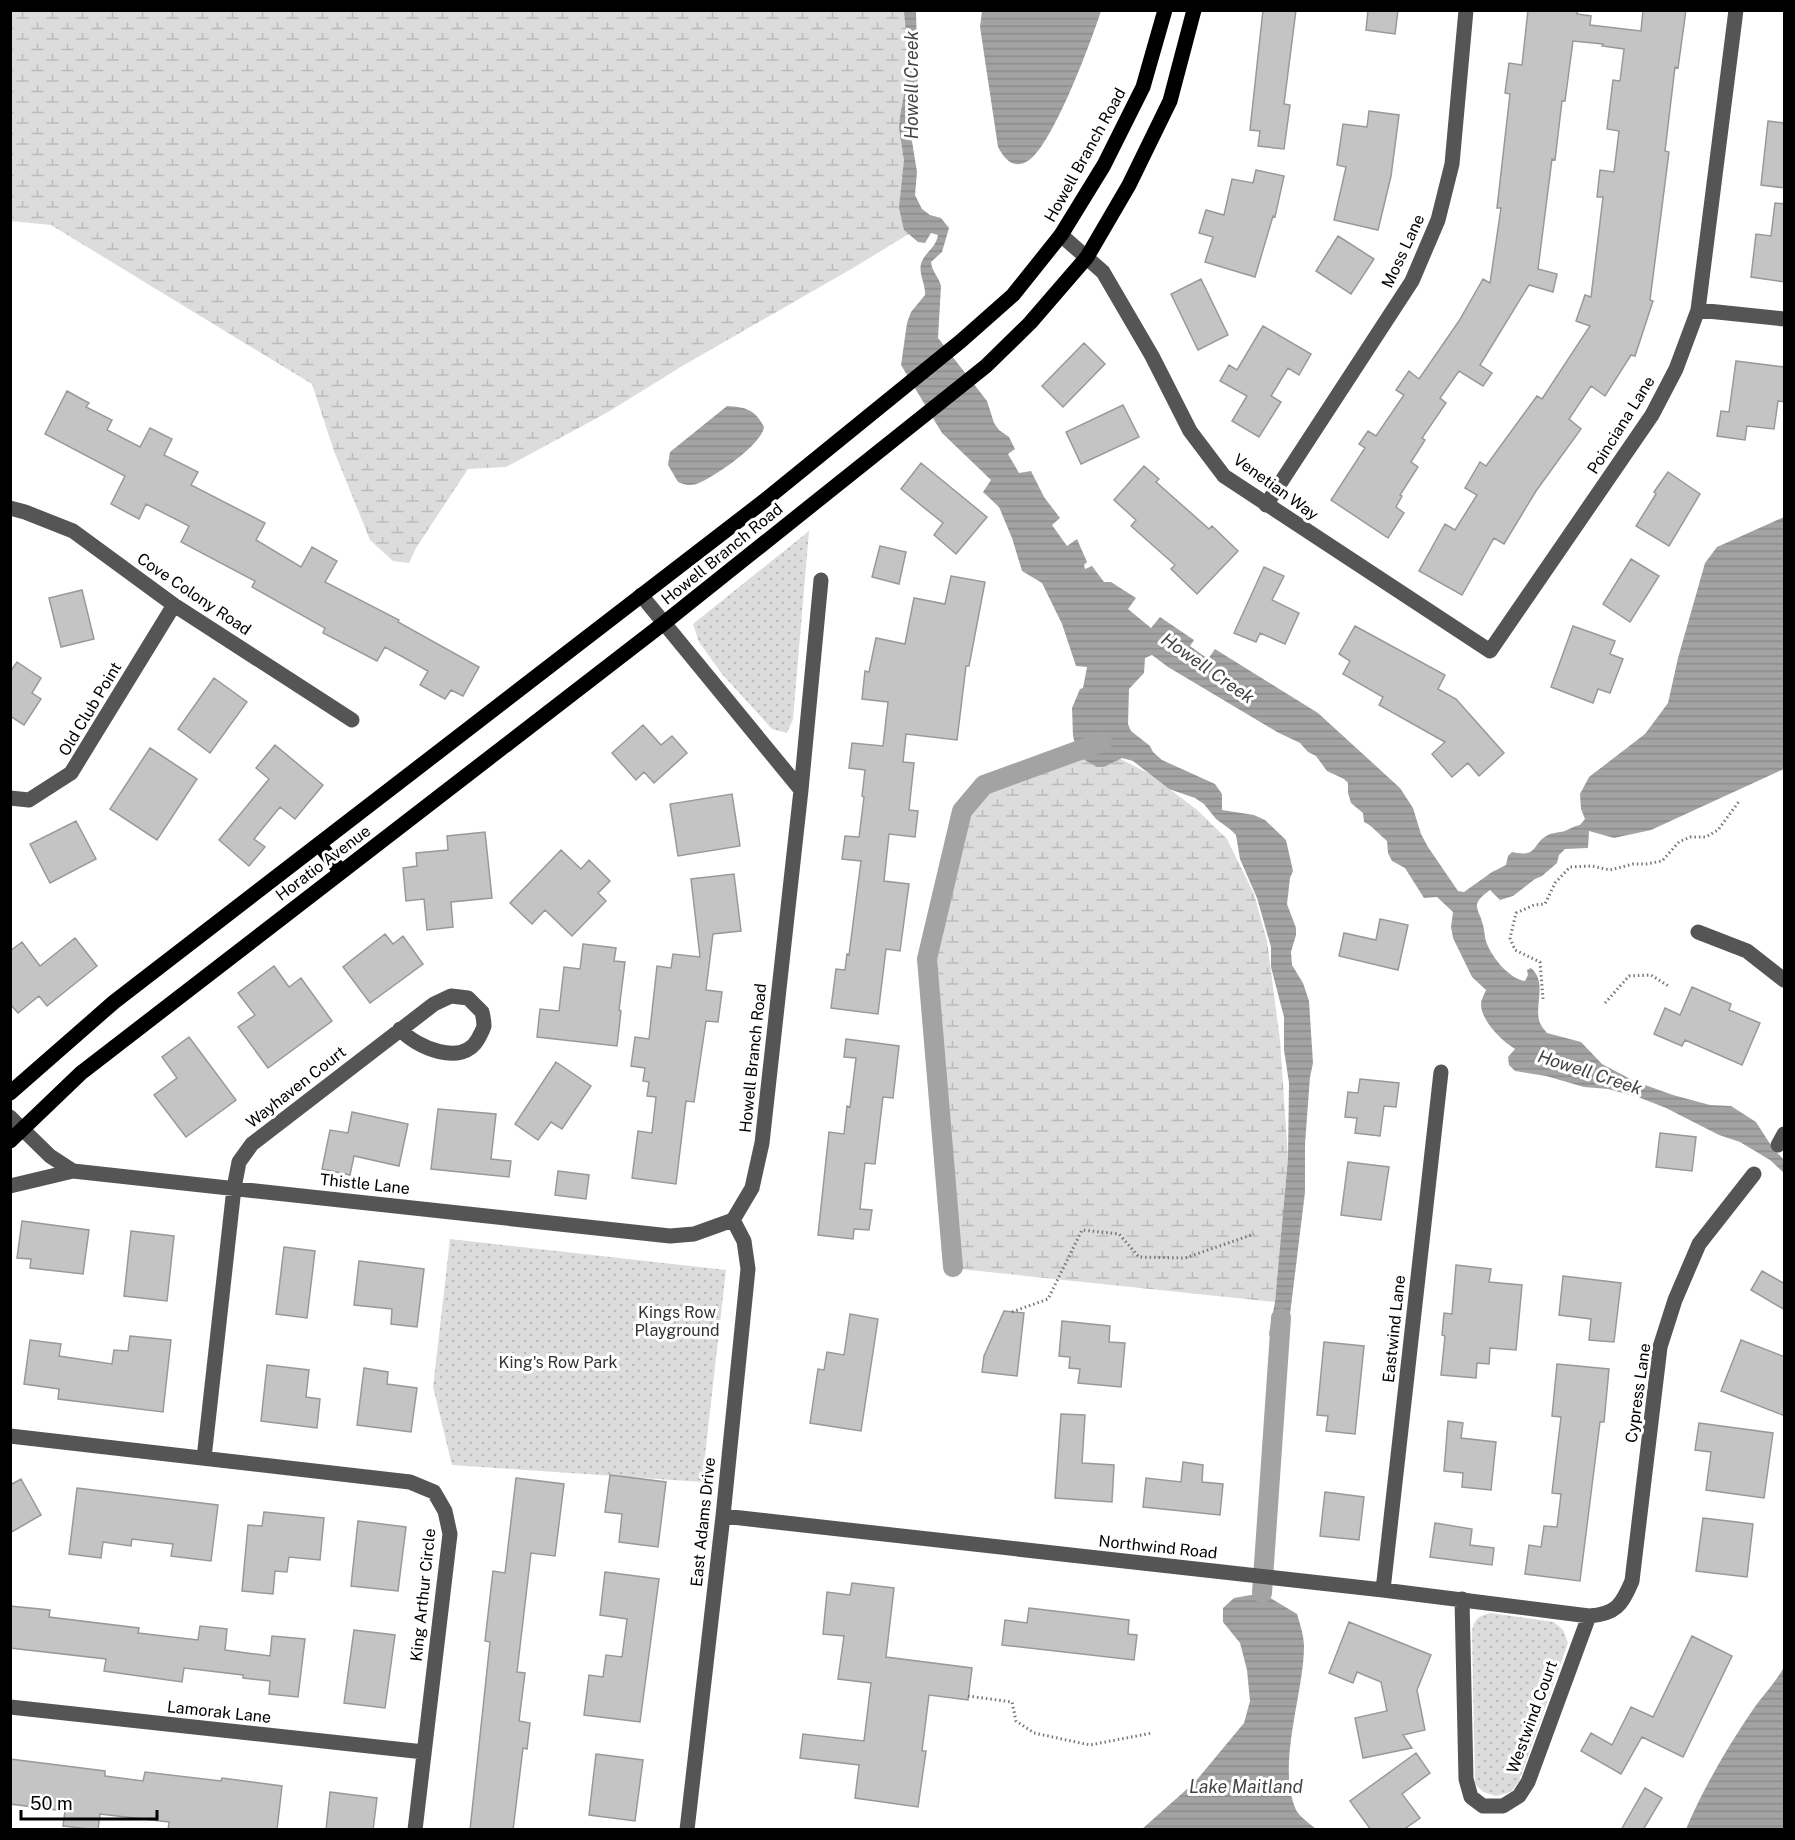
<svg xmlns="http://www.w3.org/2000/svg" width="1795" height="1840" font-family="'Public Sans',sans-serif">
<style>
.grass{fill:url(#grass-dots)}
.wetland{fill:url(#wetland-marsh)}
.water{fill:url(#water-rules)}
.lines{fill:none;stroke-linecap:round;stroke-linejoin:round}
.canal{stroke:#a3a3a3;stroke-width:20}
.building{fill:#c4c4c4;stroke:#999;stroke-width:1.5}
.path{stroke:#777;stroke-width:3;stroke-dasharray:1.5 3;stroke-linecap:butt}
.minor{stroke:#555;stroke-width:15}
.major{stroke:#000;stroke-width:15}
.labels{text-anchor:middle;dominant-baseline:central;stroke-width:6;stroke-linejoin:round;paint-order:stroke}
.street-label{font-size:16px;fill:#000;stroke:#fff}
.park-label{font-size:16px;fill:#333;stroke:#fff}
.water-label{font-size:18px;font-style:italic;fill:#444;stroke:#fff}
</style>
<defs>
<pattern id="grass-dots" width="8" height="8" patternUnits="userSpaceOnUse" patternTransform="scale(1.5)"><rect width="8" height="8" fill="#dcdcdc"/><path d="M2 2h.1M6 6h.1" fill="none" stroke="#bbb" stroke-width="1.8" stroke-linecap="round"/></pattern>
<pattern id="wetland-marsh" width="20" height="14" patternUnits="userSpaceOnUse" patternTransform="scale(1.5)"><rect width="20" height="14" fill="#dcdcdc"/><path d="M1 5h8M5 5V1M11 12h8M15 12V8" fill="none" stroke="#bbb"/></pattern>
<pattern id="water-rules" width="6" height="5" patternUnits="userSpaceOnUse" patternTransform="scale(1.5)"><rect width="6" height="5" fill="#a3a3a3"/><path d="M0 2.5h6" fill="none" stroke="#8b8b8b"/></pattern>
</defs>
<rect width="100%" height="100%" fill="#fff"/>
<path class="grass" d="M809 531 793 719 787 733 772 729 722 674 699 642 693 624Z
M450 1239 726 1270 702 1482 452 1465 433 1387Z
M1490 1613 1554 1622 1563 1630 1568 1643 1519 1781 1511 1792 1496 1796 1483 1792 1475 1784 1472 1631C1474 1620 1478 1616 1490 1613Z"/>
<path class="wetland" d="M10 11H909L913 79 907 190 925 224 853 268 684 365 608 412 506 467 468 469 416 548 409 563 393 561 370 540 334 451 312 384 51 225 11 221Z
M1105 751 1148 773 1196 809 1227 839 1254 894 1267 941 1280 1040 1288 1158 1275 1302 950 1268 927 961 965 802Z"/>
<path class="water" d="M916 10 917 53 919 67V76L912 98 911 135 917 172 915 195 922 209 930 215 941 218 949 228 942 252 931 262C932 272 939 277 941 286L938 338 987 401 994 423 999 430 1009 437 1015 449 1008 454 1019 473 1031 471 1044 497 1060 518 1052 525 1067 546 1077 539 1087 562 1084 565 1085 569 1092 566 1104 582H1111L1136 598 1128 609 1151 628 1160 617 1194 640 1190 646 1208 659 1215 649 1318 713 1400 788 1413 808 1421 834 1428 847 1458 891 1464 892 1492 872 1506 865 1508 856 1512 852C1539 858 1531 844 1548 835 1553 832 1561 833 1567 830 1572 828 1574 826 1580 825L1585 819 1581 809 1580 794 1589 777 1645 734 1668 703 1678 658 1705 563 1717 547 1784 517V769L1651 830 1614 838 1589 831 1588 848 1565 849 1559 855 1557 863 1542 876 1535 879 1513 896 1500 900 1490 890C1485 894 1479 898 1477 904 1476 910 1481 916 1482 922 1485 929 1484 938 1487 944 1493 959 1510 979 1525 981L1528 975 1527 970 1531 968C1547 982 1535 1002 1539 1020 1540 1025 1544 1029 1547 1033L1581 1042 1602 1064 1634 1081 1673 1095 1710 1105 1731 1106 1756 1122 1772 1147 1784 1160V1173L1770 1160 1740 1142 1719 1135 1666 1108 1638 1097 1608 1089 1584 1087 1546 1076 1515 1071 1509 1065 1508 1057 1515 1049C1502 1041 1481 1021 1481 1004 1481 1000 1484 995 1486 990L1472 977 1453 938 1451 927 1453 912 1437 897 1424 898 1405 868 1392 861 1388 853 1387 841C1381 836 1370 824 1364 822L1363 813 1351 803 1348 793V783L1344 779 1327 771 1316 756 1308 752 1300 743 1277 732 1168 667 1152 655 1145 658 1144 673 1129 689 1128 724 1131 731 1150 746 1153 752 1162 760 1215 784 1222 794V810L1254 815 1265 820 1286 840 1293 871 1290 878 1287 904 1296 928V935L1291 952 1292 965 1303 983 1309 1001 1313 1063 1310 1077 1305 1144V1192L1287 1339 1276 1344 1272 1342 1269 1334 1275 1302 1288 1158 1289 1083 1284 1050V1017L1271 967V947L1257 898 1240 859 1236 835 1231 830 1216 819 1204 804 1195 798 1169 789 1133 761 1122 758 1104 767H1097L1078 756 1073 736 1072 708 1080 689 1083 688 1087 667 1076 666 1062 624 1042 583 1022 571 1012 538 999 507 983 492 991 480 942 433 901 365 907 323 911 312 925 295C926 284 917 272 922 261 927 251 936 247 938 235L931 233 925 243 918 242 904 230 899 208 904 160 899 128 900 117 909 66 904 11Z
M982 11H1101C1092 39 1051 151 1026 162 1012 169 1004 158 998 147L980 27Z
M727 406C745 407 755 409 764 427 762 444 717 475 701 482 694 486 686 486 678 482L668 465 670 452Z
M1262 1593 1297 1614C1300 1624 1304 1636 1304 1646 1304 1694 1276 1765 1296 1810 1300 1817 1310 1824 1316 1829H1142L1195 1782 1244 1723 1250 1701 1247 1670 1240 1643 1223 1622V1608L1234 1598Z
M1784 1667V1829H1686C1704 1787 1728 1746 1754 1708 1764 1694 1776 1682 1784 1667Z"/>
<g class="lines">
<path class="canal" d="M953 1267 927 959 962 811 984 785 1102 742
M1262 1593 1281 1318"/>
</g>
<path class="building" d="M1263 10H1296L1284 104 1290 105 1284 149 1258 146 1260 131 1250 130Z
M1368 10H1398L1395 34 1366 30Z
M1528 10H1578L1577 14 1591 16 1590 25 1641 31 1643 10H1686L1678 68 1675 67 1665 151 1669 152 1650 300 1653 301 1635 356 1631 355 1605 396 1591 386 1569 419 1581 429 1536 491 1504 544 1494 538 1462 595 1419 571 1445 524 1455 530 1477 495 1465 488 1480 462 1486 466 1537 396 1542 399 1590 326 1576 321 1585 295 1591 297 1603 197H1597L1600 170 1614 172 1619 131 1607 129 1613 80 1620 81 1624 49 1602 46 1603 44 1573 41 1565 101H1562L1555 160 1552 159 1538 269 1557 274 1553 292 1529 285 1480 365 1492 373 1483 386 1459 371 1440 398 1446 403 1422 438 1425 440 1411 462 1418 467 1400 495 1402 496 1396 507 1404 513 1388 538 1331 500 1365 448 1359 444 1368 431 1376 436 1404 395 1396 390 1409 371 1419 379 1459 321 1483 279 1490 283 1501 208H1497L1510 94 1505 93 1509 63 1522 65Z
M1369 111 1399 115 1391 176 1378 230 1334 220 1346 167 1337 165 1343 124 1367 127Z
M1768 121 1785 123V188L1761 185Z
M1256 170 1284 176 1275 217 1273 216 1255 277 1205 262 1213 237 1199 233 1206 210 1224 215 1232 179 1253 183Z
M1775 203 1785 204V282L1751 277 1756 234 1771 236Z
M1338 236 1374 259 1351 294 1316 271Z
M1201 279 1228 335 1198 350 1171 294Z
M1263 326 1311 354 1299 375 1288 368 1271 396 1281 402 1259 437 1232 421 1247 396 1220 381 1229 365 1237 370Z
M1084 343 1105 364 1063 407 1042 386Z
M1736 361 1785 367V402L1778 401 1774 429 1747 426 1745 440 1717 436 1721 411 1729 412Z
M67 391 89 403 86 407 112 420 107 430 140 447 150 428 172 439 164 455 198 472 191 485 265 523 256 540 301 567 312 547 337 561 325 582 399 620 398 622 479 667 463 696 451 690 445 699 420 685 428 671 385 647 377 661 323 633 325 628 252 587 255 581 181 542 189 526 146 504 139 519 111 504 125 476 45 434Z
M1123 405 1139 437 1081 464 1066 432Z
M921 463 987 517 956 554 934 535 943 523 901 489Z
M1144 466 1159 479 1156 482 1209 529 1212 526 1238 551 1197 594 1171 569 1175 565 1131 526 1136 520 1114 500Z
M1668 472 1700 494 1669 546 1636 526 1656 494 1654 492Z
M880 546 906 552 899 584 872 577Z
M1631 559 1659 576 1630 622 1603 604Z
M1264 567 1284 576 1272 600 1299 613 1285 644 1260 633 1256 642 1234 633Z
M951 576 985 582 969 666H966L957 740 906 734 903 762 914 763 909 810 918 811 915 837 889 834 884 881 909 884 900 951 886 949 878 1014 831 1008 836 969 845 970 847 954 849 955 861 861 842 859 845 836 859 837 864 797 862 796 865 770 849 768 852 743 883 746 888 702 862 699 865 671 869 672 876 638 905 644 914 598 945 604Z
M82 590 94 639 61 647 49 598Z
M1355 626 1445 675 1438 689 1456 699 1504 753 1479 776 1468 763 1452 777 1432 754 1445 742 1379 705 1383 697 1343 674 1350 661 1339 654Z
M1573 626 1615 641 1610 654 1623 659 1610 693 1598 689 1593 703 1551 687Z
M17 662 41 678 32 693 41 699 24 725 10 716V672Z
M214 678 247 702 210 753 178 729Z
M643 725 661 745 672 736 687 753 654 783 644 772 636 780 612 753Z
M275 745 323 785 295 819 280 807 254 839 265 847 249 866 219 840 269 779 256 768Z
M150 748 197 779 157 840 110 809Z
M732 794 740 846 678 856 670 804Z
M76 821 96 859 50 883 30 844Z
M485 832 492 898 451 902 453 927 427 930 424 899 406 901 403 868 417 866 416 853 448 850 447 836Z
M561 850 581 869 589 860 610 881 598 893 606 901 572 936 545 910 532 924 510 903Z
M734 874 741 931 713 934 706 990 722 992 718 1022 706 1021 694 1102 686 1101 676 1184 632 1178 638 1131 652 1133 656 1097 647 1096 649 1082 643 1081 645 1068 631 1066 635 1037 649 1039 657 966 671 968 673 954 700 957 691 879Z
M1380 919 1408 925 1398 970 1339 956 1344 933 1376 940Z
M385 934 393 944 403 936 423 964 370 1003 343 967Z
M75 938 97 966 47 1006 39 996 18 1013 10 1004V951L22 942 40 966Z
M583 944 616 948 614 961 625 962 619 1010 621 1011 617 1046 537 1037 540 1009 559 1011 564 967 580 969Z
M274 966 289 987 301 978 332 1021 268 1068 238 1027 255 1015 238 993Z
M1692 987 1731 1004 1729 1010 1760 1023 1742 1065 1685 1040 1682 1046 1654 1034 1665 1008 1680 1015Z
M189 1037 236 1100 186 1137 154 1095 177 1078 162 1057Z
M846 1039 899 1046 893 1098 883 1097 875 1164 865 1163 860 1209 872 1210 869 1230 854 1229 853 1239 818 1235 829 1132 844 1134 847 1106 850 1107 856 1058 844 1057Z
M556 1062 591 1086 562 1129 551 1122 538 1140 515 1124Z
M1360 1079 1399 1083 1396 1107 1384 1106 1380 1136 1355 1133 1357 1118 1345 1117 1348 1092 1358 1093Z
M438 1109 496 1114 491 1159 511 1161 509 1177 431 1169Z
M352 1112 408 1124 399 1166 354 1156 350 1175 322 1169 330 1130 348 1133Z
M1660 1133 1696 1137 1692 1171 1656 1167Z
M1348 1162 1389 1167 1381 1220 1341 1215Z
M558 1171 589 1175 586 1199 555 1195Z
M22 1221 89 1230 83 1274 30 1268 31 1259 17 1258Z
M131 1231 174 1236 167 1301 124 1296Z
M284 1247 315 1251 307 1318 276 1314Z
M359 1261 424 1269 417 1327 391 1324 392 1309 354 1305Z
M1456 1265 1491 1269 1489 1282 1522 1285 1516 1350 1490 1348 1489 1364 1477 1363 1476 1378 1441 1375 1445 1336 1442 1335 1444 1313 1452 1314Z
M1762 1271 1785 1284V1310L1751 1290Z
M1563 1276 1621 1283 1614 1342 1589 1340 1591 1319 1559 1315Z
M1004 1311 1024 1313 1017 1376 982 1372 984 1356Z
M850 1314 878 1319 861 1431 810 1423 818 1369 824 1370 827 1352 844 1355Z
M1062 1321 1110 1326 1109 1342 1125 1343 1121 1387 1078 1383 1080 1369 1069 1368 1070 1357 1059 1356Z
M130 1336 171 1340 163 1412 58 1399 59 1389 24 1384 30 1340 61 1344 59 1356 112 1364 114 1350 128 1351Z
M1741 1340 1785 1357V1416L1721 1391Z
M1324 1342 1364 1346 1355 1434 1326 1431 1328 1416 1317 1415Z
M1557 1364 1609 1369 1604 1422H1600L1580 1581 1525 1574 1529 1545 1541 1547 1544 1526 1557 1527 1561 1494 1552 1493 1561 1417 1552 1416Z
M267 1365 309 1370 306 1397 320 1399 317 1428 261 1421Z
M364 1368 388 1372 387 1384 417 1388 411 1432 357 1425Z
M1061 1414 1085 1415 1082 1463 1114 1465 1112 1502 1055 1498Z
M1448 1421 1463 1423 1461 1438 1496 1442 1491 1490 1462 1487 1463 1473 1444 1471Z
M1699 1423 1773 1433 1764 1498 1706 1490 1711 1452 1695 1450Z
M1183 1462 1203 1465 1202 1482 1223 1484 1220 1515 1143 1507 1146 1478 1181 1482Z
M610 1475 666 1482 658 1547 619 1542 622 1514 605 1512Z
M516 1478 564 1484 555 1556 531 1553 517 1672 525 1673 519 1721 530 1723 527 1749 523 1748 513 1830H470L490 1642 485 1641 493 1571 505 1573Z
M21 1479 41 1515 10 1533V1485Z
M77 1488 218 1505 211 1561 171 1556 173 1544 132 1539 131 1546 103 1542 101 1558 69 1554Z
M1325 1492 1364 1497 1359 1540 1320 1536Z
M264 1512 324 1518 320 1560 289 1557 287 1572 275 1571 273 1594 242 1591 248 1525 262 1526Z
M1703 1518 1753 1524 1747 1577 1696 1571Z
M358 1521 406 1527 398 1591 351 1586Z
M1435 1523 1472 1529 1470 1545 1494 1548 1492 1565 1430 1557Z
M605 1572 659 1579 640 1722 584 1715 589 1675 603 1677 606 1655 622 1657 627 1619 600 1615Z
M852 1583 894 1588 886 1657 972 1668 968 1700 929 1695 922 1751H926L918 1807 855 1798 859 1765 800 1758 803 1734 864 1741 871 1683 838 1679 844 1636 823 1634 827 1592 850 1595Z
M10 1606 50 1610 49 1617 139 1628 138 1633 198 1640 200 1626 227 1629 225 1650 270 1656 272 1636 305 1639 298 1697 269 1694 270 1681 243 1678V1675L184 1668 182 1682 104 1671 106 1659 10 1648Z
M1029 1608 1129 1620 1128 1634 1137 1635 1134 1660 1002 1645 1005 1620 1027 1623Z
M1349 1622 1431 1655 1417 1690 1425 1730 1403 1735 1412 1748 1363 1758 1355 1718 1387 1711 1381 1682 1357 1672 1353 1683 1329 1673Z
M354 1630 395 1635 385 1708 344 1703Z
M1692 1636 1732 1656 1683 1757 1642 1737 1621 1774 1581 1751 1591 1733 1612 1745 1631 1707 1653 1717Z
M1416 1753 1430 1773 1402 1794 1420 1818 1403 1830H1371L1350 1801Z
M596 1754 643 1760 635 1821 589 1815Z
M10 1759 105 1771V1776L143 1781 145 1772 221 1781 222 1778 282 1786 277 1830H168L169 1822 100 1814 98 1830 63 1826 65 1811 10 1804Z
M1645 1788 1662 1798 1643 1830H1621Z
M330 1792 377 1798 373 1830H326Z"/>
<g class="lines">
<path class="path" d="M1543 999 1540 962 1515 950 1510 938 1516 913 1534 905 1545 904 1555 883 1570 867 1592 866 1610 870 1633 864H1646L1662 861 1679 842 1690 837H1706L1718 830 1740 800
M1605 1003 1629 976 1651 975 1670 987
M1012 1312 1048 1299 1082 1230 1119 1234 1139 1257 1185 1258 1254 1234
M968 1696 1012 1702 1016 1721 1034 1733 1090 1745 1152 1733"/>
<path class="minor" d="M1061 235 1103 272 1152 356 1190 431 1224 476 1490 651 1652 415 1676 369 1698 310 1736 10
M1698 310 1784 319
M1266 505 1412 281 1438 220 1452 164 1466 10
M10 508 25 512 73 531 174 605 352 720
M641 595 801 790
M10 798 29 800 71 773 174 605
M1698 932 1747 951 1784 980
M10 1117 50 1156 73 1171 670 1236 694 1234 733 1220
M1778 1145 1784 1134
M10 1186 73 1171
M733 1220 752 1188 762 1143 801 790 821 580
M10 1436 410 1482 434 1492 445 1511 450 1534 415 1830
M204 1458 234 1188 239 1162 252 1144 434 1004 451 996 468 998 482 1012C483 1016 484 1021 484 1026 483 1030 480 1035 478 1039 463 1067 416 1048 400 1029
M723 1516 1383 1590 1589 1616C1616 1614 1622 1605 1632 1581L1660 1347 1675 1300 1699 1244 1754 1174
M1383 1590 1441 1072
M1462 1599 1466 1779 1471 1797 1483 1806H1503L1519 1796 1528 1782 1589 1616
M10 1707 424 1752
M687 1830 723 1516 748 1269 744 1241 733 1220"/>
<path class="major" d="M319 844 341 872
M10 1093 114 1002 764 501 961 341 1013 295 1061 235 1104 165 1143 87 1165 10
M10 1141 81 1073 664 623 986 366 1030 323 1087 257 1129 185 1170 101 1194 10"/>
</g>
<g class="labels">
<g class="street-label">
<text transform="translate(1085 155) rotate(-61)">Howell Branch Road</text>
<text transform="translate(1403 251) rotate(-65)">Moss Lane</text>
<text transform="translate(1621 425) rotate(-58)">Poinciana Lane</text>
<text transform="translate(1276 487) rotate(36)">Venetian Way</text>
<text transform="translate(722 554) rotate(-39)">Howell Branch Road</text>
<text transform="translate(194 594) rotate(34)">Cove Colony Road</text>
<text transform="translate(90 709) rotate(-59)">Old Club Point</text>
<text transform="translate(323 863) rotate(-37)">Horatio Avenue</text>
<text transform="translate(753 1058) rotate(-84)">Howell Branch Road</text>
<text transform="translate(296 1087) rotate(-38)">Wayhaven Court</text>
<text transform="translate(365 1184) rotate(6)">Thistle Lane</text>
<text transform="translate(1394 1329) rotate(-84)">Eastwind Lane</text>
<text transform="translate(1638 1393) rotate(-82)">Cypress Lane</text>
<text transform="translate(703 1522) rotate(-84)">East Adams Drive</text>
<text transform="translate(1158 1547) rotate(6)">Northwind Road</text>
<text transform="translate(423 1595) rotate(-84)">King Arthur Circle</text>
<text transform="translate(219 1712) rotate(6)">Lamorak Lane</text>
<text transform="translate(1532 1717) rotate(-70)">Westwind Court</text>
</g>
<g class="park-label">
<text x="677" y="1312">Kings Row<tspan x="677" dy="18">Playground</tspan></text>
<text x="558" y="1362">King's Row Park</text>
</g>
<g class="water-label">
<text transform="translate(911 85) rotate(-90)">Howell Creek</text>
<text transform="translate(1208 668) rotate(35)">Howell Creek</text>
<text transform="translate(1590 1072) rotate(18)">Howell Creek</text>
<text x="1246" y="1786">Lake Maitland</text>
</g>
</g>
<rect width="1795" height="1840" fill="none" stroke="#000000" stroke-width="24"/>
<path d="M21 1810v9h136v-9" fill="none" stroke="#000000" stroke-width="3"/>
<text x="30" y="1810" font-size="18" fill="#000000" stroke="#ffffff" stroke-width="4.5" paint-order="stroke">50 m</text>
</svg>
